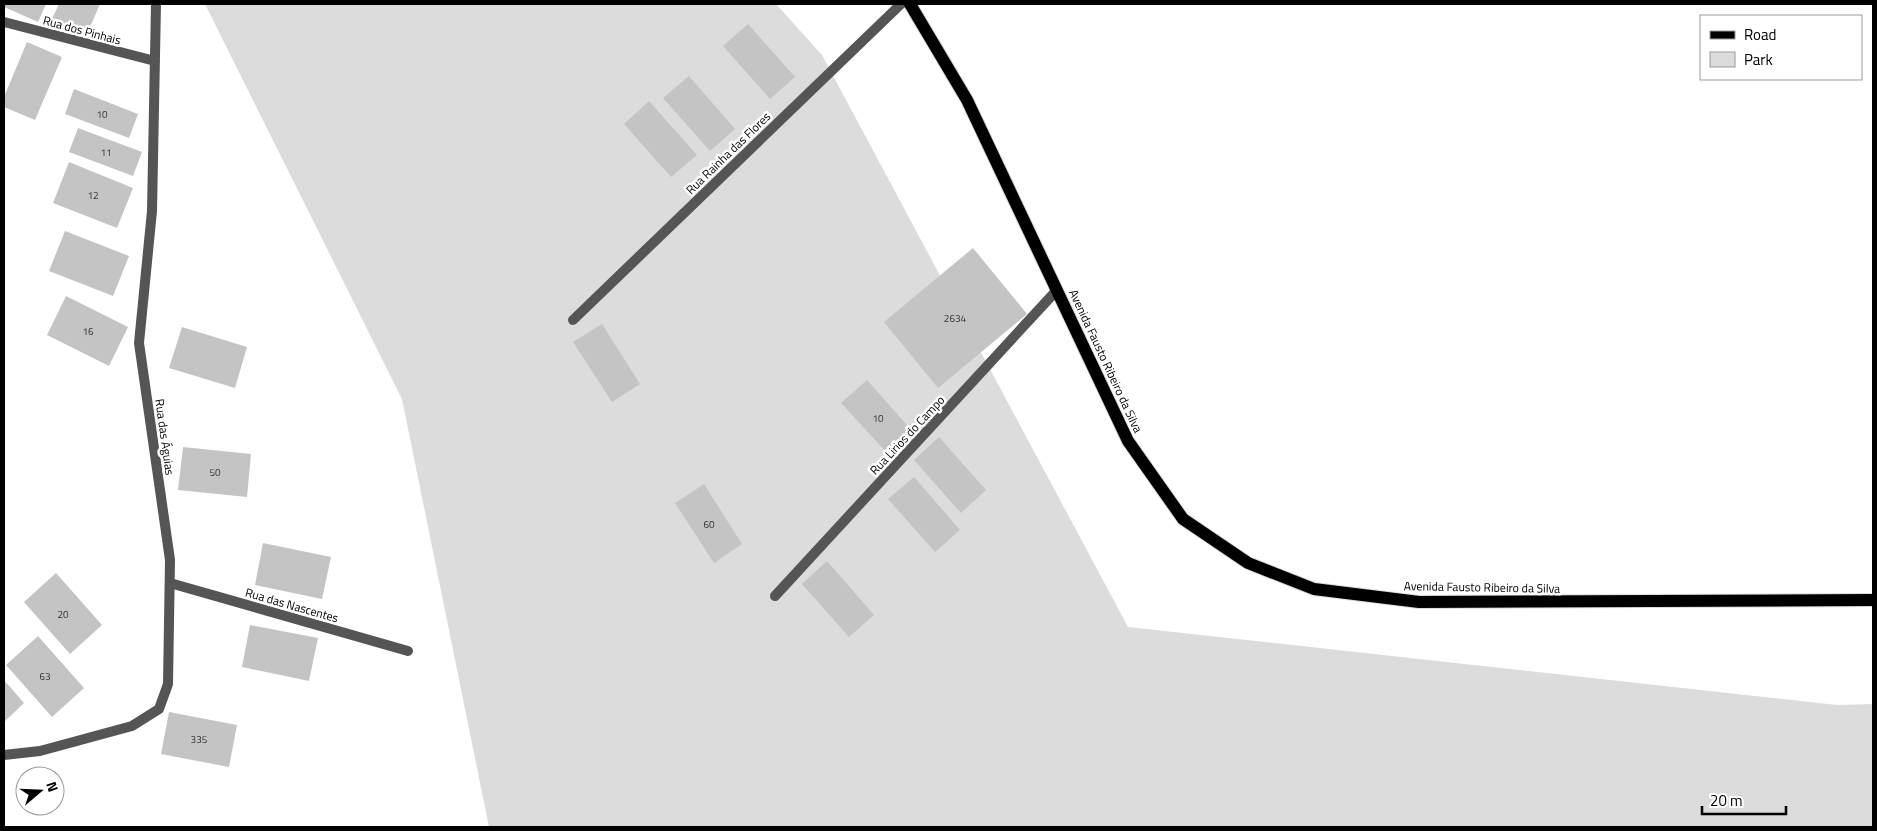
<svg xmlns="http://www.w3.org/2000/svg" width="1877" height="831" font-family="'Titillium Web',sans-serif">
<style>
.green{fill:#dcdcdc}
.building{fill:#c4c4c4}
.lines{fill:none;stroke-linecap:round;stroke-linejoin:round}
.primary-casing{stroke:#dbdbdb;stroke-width:14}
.street{stroke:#555;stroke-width:10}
.primary{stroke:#000;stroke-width:12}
.labels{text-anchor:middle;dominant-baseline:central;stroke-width:5;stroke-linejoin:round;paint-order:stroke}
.number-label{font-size:10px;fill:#313131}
.street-label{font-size:12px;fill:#000;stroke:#fff}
</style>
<rect width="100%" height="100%" fill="#fff"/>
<path class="green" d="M205 4H776L822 55 1128 627 1837 705 1873 704V827H489L402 399Z"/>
<path class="building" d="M5 4H46L38 22 4 7Z
M59 4H100L86 36 51 21Z
M748 24 795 77 770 99 723 46Z
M27 42 62 57 35 120 4 107V97Z
M689 76 735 129 710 151 663 98Z
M74 89 138 114 129 138 65 114Z
M649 101 697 155 671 177 624 124Z
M78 128 142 152 133 176 69 152Z
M69 162 133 188 117 228 53 203Z
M65 231 129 256 113 296 49 271Z
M973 248 1027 314 938 388 884 322Z
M66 296 128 327 109 366 47 335Z
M602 324 640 384 612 402 573 342Z
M182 327 247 347 235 388 169 368Z
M867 380 914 433 889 455 841 403Z
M939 437 986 490 961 513 914 460Z
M183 447 251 454 247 497 178 490Z
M914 477 960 530 935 552 888 499Z
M704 484 742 544 714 563 675 503Z
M263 543 331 557 322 599 255 585Z
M827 561 874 615 849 637 802 584Z
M56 573 102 625 70 654 24 602Z
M250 625 318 638 309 681 242 667Z
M38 636 84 688 52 717 6 665Z
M4 680 24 703 4 722Z
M169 712 237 725 229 767 161 754Z"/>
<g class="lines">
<defs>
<path id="primary" d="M910 4 967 100 1128 441 1183 519 1248 563 1314 589 1419 602 1873 600"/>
</defs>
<use href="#primary" class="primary-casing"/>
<path class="street" d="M4 22 155 61
M573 320 901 4
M170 583 408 651
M775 596 1057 290
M4 755 40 751 132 726 159 709 168 684 170 560 139 343 152 211 156 4"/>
<use href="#primary" class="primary"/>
</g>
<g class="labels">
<g class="number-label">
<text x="102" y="114">10</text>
<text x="106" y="152">11</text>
<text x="93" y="195">12</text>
<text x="955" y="318">2634</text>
<text x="88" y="331">16</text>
<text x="878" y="418">10</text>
<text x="215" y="472">50</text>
<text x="709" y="524">60</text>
<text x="63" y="614">20</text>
<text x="45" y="676">63</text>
<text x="199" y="739">335</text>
</g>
<g class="street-label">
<text transform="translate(82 30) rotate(15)">Rua dos Pinhais</text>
<text transform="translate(728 153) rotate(-44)">Rua Rainha das Flores</text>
<text transform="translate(1106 361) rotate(65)">Avenida Fausto Ribeiro da Silva</text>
<text transform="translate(907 435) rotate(-47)">Rua Lirios do Campo</text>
<text transform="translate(165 437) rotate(82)">Rua das Águias</text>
<text transform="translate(1482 587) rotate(1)">Avenida Fausto Ribeiro da Silva</text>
<text transform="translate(292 605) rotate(16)">Rua das Nascentes</text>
</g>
</g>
<rect width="1877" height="831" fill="none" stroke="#000000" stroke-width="10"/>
<rect x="1700" y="15" width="162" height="65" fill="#ffffff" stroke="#999999"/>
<rect x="1710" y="31" width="25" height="8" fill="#000000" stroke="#999999"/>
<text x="1744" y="40" font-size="15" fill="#000000">Road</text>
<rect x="1710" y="52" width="25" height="15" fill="#dcdcdc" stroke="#999999"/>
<text x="1744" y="65" font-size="15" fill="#000000">Park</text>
<g transform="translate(40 791) rotate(71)"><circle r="24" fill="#ffffff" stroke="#999999"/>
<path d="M0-4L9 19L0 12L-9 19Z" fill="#000000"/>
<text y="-8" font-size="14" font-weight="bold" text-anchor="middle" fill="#000000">N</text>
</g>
<path d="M1702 806v8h84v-8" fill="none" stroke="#000000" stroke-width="2.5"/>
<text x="1710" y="806" font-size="15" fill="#000000" stroke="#ffffff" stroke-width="4" paint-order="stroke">20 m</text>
</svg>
